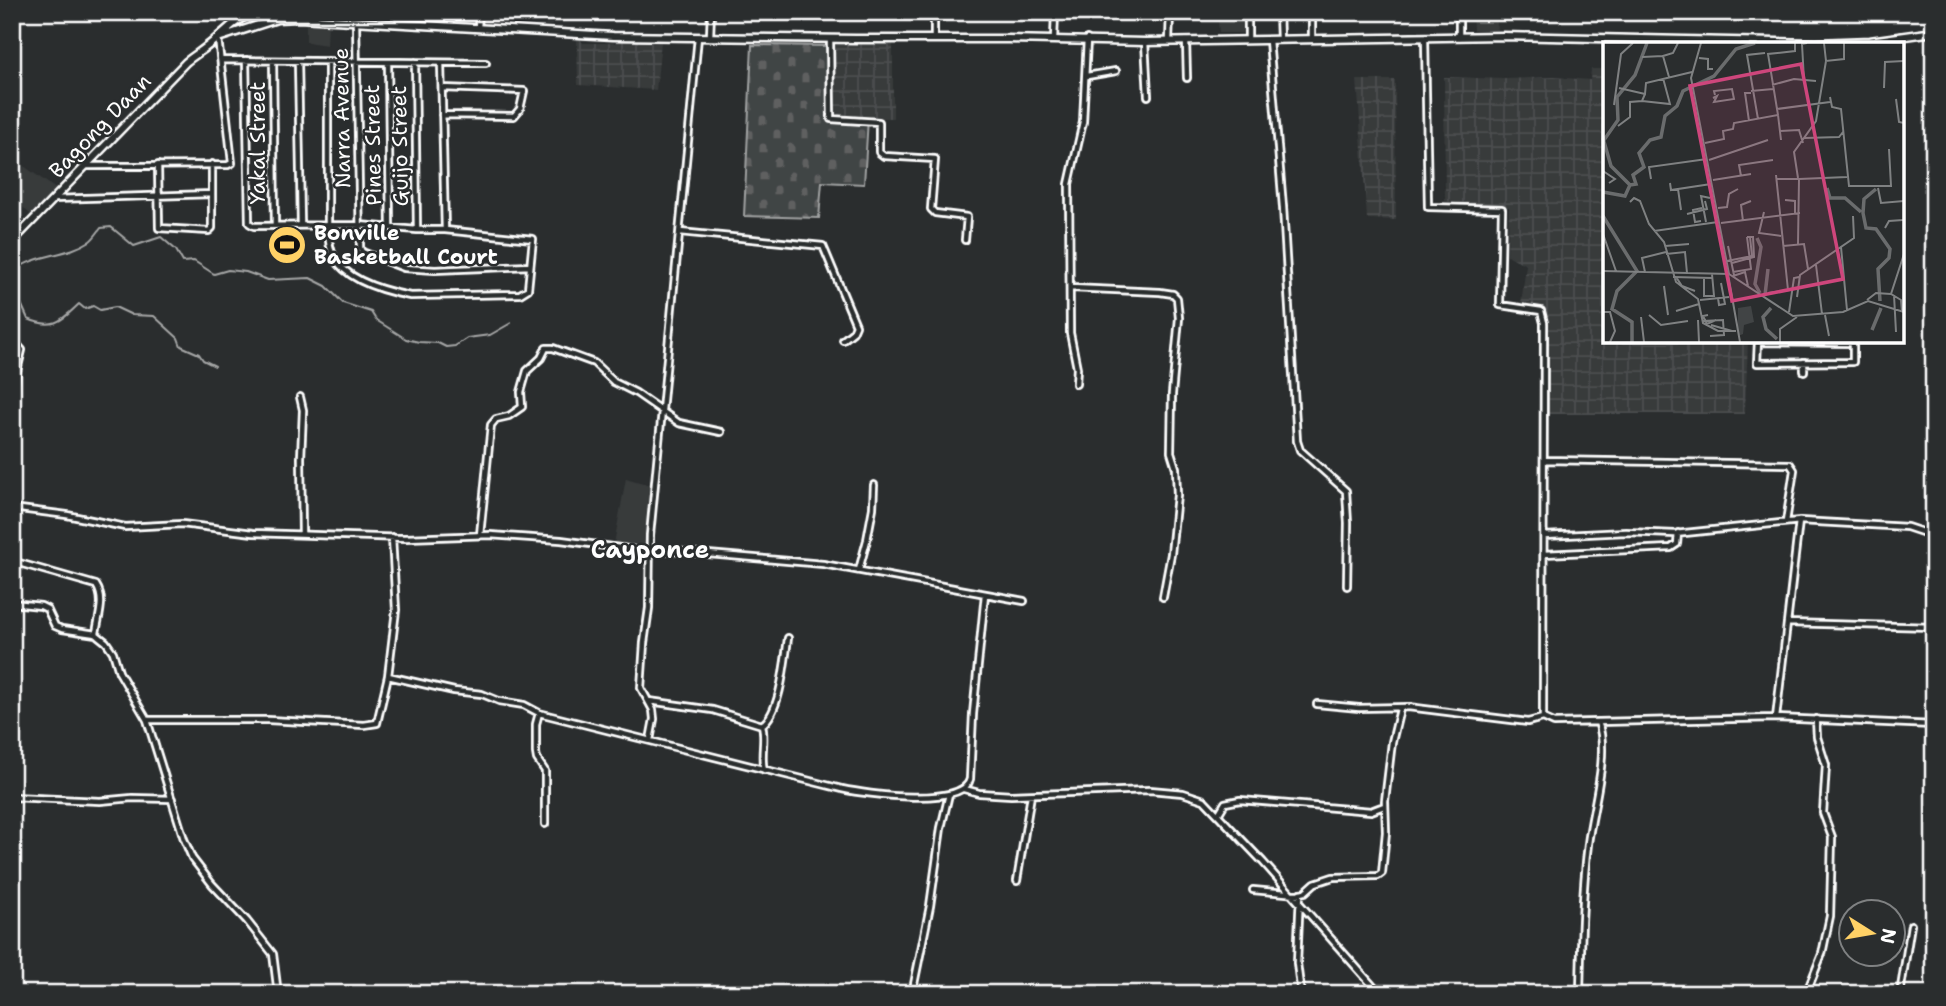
<svg xmlns="http://www.w3.org/2000/svg" width="1946" height="1006" font-family="'Shantell Sans',sans-serif">
<style>
.built{fill:#373a3b}
.industrial{fill:url(#industrial-grid)}
.cemetery{fill:url(#cemetery-stones);stroke:#a0a2a2;stroke-width:2}
.park{fill:#414445;stroke:#a0a2a2;stroke-width:2}
.lines{fill:none;stroke-linecap:round;stroke-linejoin:round}
.stream{stroke:#a6a7a7;stroke-width:2}
.minor-casing{stroke:#fff;stroke-width:10}
.major-casing{stroke:#fff;stroke-width:11}
.minor{stroke:#2a2d2e;stroke-width:4.5}
.major{stroke:#2a2d2e;stroke-width:6}
.labels{text-anchor:middle;dominant-baseline:central;stroke-width:5;stroke-linejoin:round;paint-order:stroke}
.street-label{font-size:21px;fill:#fff;stroke:#2a2d2e}
.poi-label{font-size:21px;font-weight:bold;fill:#fff;stroke:#2a2d2e;text-anchor:start}
.quarter-label{font-size:24px;font-weight:bold;fill:#fff;stroke:#2a2d2e}
.inset-river{fill:none;stroke:#6a6c6d;stroke-width:3.5}
.inset-road{fill:none;stroke:#7f8182;stroke-width:2}
.view{fill:#ce467c;fill-opacity:0.15;stroke:#ce467c;stroke-width:3.5}
.inset-edge{fill:none;stroke:#fff;stroke-width:3.5}
</style>
<defs>
<pattern id="industrial-grid" width="8" height="8" patternUnits="userSpaceOnUse" patternTransform="scale(1.75)"><rect width="8" height="8" fill="#373a3b"/><path d="M0 4h8M4 0v8" fill="none" stroke="#4b4e4f"/></pattern>
<pattern id="cemetery-stones" width="16" height="16" patternUnits="userSpaceOnUse" patternTransform="scale(1.75)"><rect width="16" height="16" fill="#414445"/><path d="M2 7V4a2 2 0 0 1 4 0v3zM10 15v-3a2 2 0 0 1 4 0v3z" fill="#5e6061"/></pattern>
</defs>
<rect width="100%" height="100%" fill="#2a2d2e"/>
<filter id="ink" filterUnits="userSpaceOnUse"><feTurbulence type="fractalNoise" baseFrequency=".0143" numOctaves="2"/><feDisplacementMap in="SourceGraphic" scale="14" xChannelSelector="R" yChannelSelector="G"/><feConvolveMatrix kernelMatrix="1 2 1 2 8 2 1 2 1" color-interpolation-filters="sRGB"/></filter>
<g filter="url(#ink)">
<path class="built" d="M519 12H553L552 25 519 23Z
M1213 12H1247L1248 33H1219L1218 21H1213Z
M1472 12H1496L1497 30H1473Z
M306 23 328 25 327 45 306 42Z
M24 166 56 189 32 216 14 199Z
M626 478 653 486 647 549 614 544Z"/>
<path class="industrial" d="M577 39H580L583 43H615L616 39 661 42 656 90 578 85Z
M832 43 893 44V118H833Z
M1591 69H1605V341H1748L1745 414H1547V323L1540 308 1521 304 1526 265 1507 255 1509 207 1445 201 1444 77 1507 79 1554 77 1590 80Z
M1357 80H1395L1396 220 1367 219Z"/>
<path class="cemetery" d="M752 45 832 46 833 118H868L864 184 822 182 819 218 744 216Z"/>
<path class="park" d="M281 235H293L294 255H281Z"/>
<g class="lines">
<path class="stream" d="M12 272C37 253 66 257 90 241 94 238 98 232 101 228L111 227 134 246 161 237 176 250 183 262 194 261 214 274 228 270 246 272 268 280 310 278 326 286 343 303 371 312 376 320 406 339 419 342 438 343 446 347 455 346 467 338 490 335 511 323
M12 296 19 299 28 319C54 330 61 321 79 304L85 309 93 306 100 310 115 307 132 315 154 316 178 338 181 346 199 354 203 360 215 366"/>
<defs>
<path id="minor" d="M934 12V39
M1248 12V40
M1279 12 1280 39
M1312 12V39
M356 22 360 248 362 252 404 268 435 270 530 266
M478 27 479 12
M710 36 711 12
M1459 37V12
M1425 38 1428 207 1502 209 1500 305 1541 311 1544 323 1543 718 1554 723 1776 718 1934 725
M830 39 831 119 879 122V152L884 156 935 159 931 209 935 213 967 217 965 240
M1054 39 1055 12
M1269 40 1283 207 1297 441 1300 450 1346 491 1348 523 1347 586
M1169 41 1170 12
M1186 41 1187 78
M1145 42 1148 96
M221 60 486 63
M246 60 249 223 254 226 359 225 417 230H445L533 239 528 289 520 294 410 296C384 291 347 281 334 257 328 247 329 236 328 225V61
M273 61 275 226
M298 61 301 225
M388 62 390 228
M415 62 417 230
M441 63 445 230
M1087 76 1116 71
M442 88 524 91 520 109 514 116 442 115
M158 165 159 228 209 231 212 228V164
M86 166 228 165 232 163 218 38
M54 199 212 194
M680 232 823 246 856 325 853 332 843 340
M1071 288 1160 292 1173 294 1177 298 1179 318 1172 394 1171 452 1176 468 1177 495 1171 554 1163 597
M12 339 22 350 16 375 12 412
M1758 341 1757 363 1853 362V341
M1758 342 1853 343
M1804 371V362
M1076 384 1077 368 1070 333 1069 184 1083 122 1087 39
M300 397 303 410 301 458 302 533
M1544 460 1790 464 1794 470 1786 522
M12 508 67 515 125 527 182 524 253 533 406 538 490 535 561 540 642 551 650 549 823 564 1024 601
M480 535 491 425 496 419 509 416 522 407 521 392 527 371 541 358 546 348H553L594 363 614 382 636 393 679 423 721 432
M1544 536 1626 532 1675 534 1800 521 1907 527 1934 536
M1544 554 1671 548 1677 544 1678 533
M12 561 96 585C106 600 98 617 96 634
M859 570 867 540 873 508 874 485
M12 603 41 606 47 609 55 626 62 629 96 634 106 642 113 652 119 672 147 720 184 839 192 858 212 884 247 921 273 954 278 994
M1787 623 1933 627
M388 676 454 691 482 694 499 701 524 705 539 713 842 789C865 794 964 808 970 779L973 714 985 594
M649 701 713 710 762 725C781 712 785 659 788 638
M1317 704 1359 708 1408 707 1528 722 1543 718
M539 713 536 724V753L537 759 545 771V824
M1776 718 1799 521
M147 720H268L364 725 377 723 388 676 396 610 392 537
M762 725C766 740 760 755 764 770
M650 740 654 719 653 710 641 688 644 643 649 608 650 535 698 37
M964 789 979 793 1011 795 1150 790 1183 793 1204 800 1263 862 1380 994
M12 797 100 801 132 798 172 799
M1219 813 1225 803 1240 800 1371 811 1384 806
M1017 881 1031 795
M1253 890 1297 894 1305 892 1315 883 1333 877 1378 876 1382 873 1386 832 1385 801 1392 742 1400 709
M1300 893 1297 963 1301 994
M912 994 930 906 941 828 949 794
M1580 994C1581 944 1582 893 1588 844 1592 808 1610 755 1598 722
M1806 994 1822 954 1830 916 1832 837 1823 813 1826 765 1817 737 1816 719
M1900 994 1911 925"/>
<path id="major" d="M218 38 277 19 299 18 613 36 856 39H1008L1145 42 1503 36 1816 43 1870 41 1934 32
M12 242 186 62C196 54 208 47 217 38 242 17 240 12 275 18"/>
</defs>
<use href="#minor" class="minor-casing"/>
<use href="#major" class="major-casing"/>
<use href="#minor" class="minor"/>
<use href="#major" class="major"/>
</g>
</g>
<defs>
<symbol id="stadium-disc" viewBox="-11 -11 22 22"><circle r="9.5" fill="#ffd166" stroke="#2a2d2e"/><path d="M0-5a6.5 5 0 1 0 0 10a6.5 5 0 1 0 0-10ZM-3.5-1.8h7v3.6h-7Z" fill="#111"/></symbol>
</defs>
<g fill-rule="evenodd">
<use href="#stadium-disc" x="265" y="223" width="44" height="44"/>
</g>
<g class="labels">
<g class="street-label">
<text transform="translate(342 118) rotate(-91)">Narra Avenue</text>
<text transform="translate(100 126) rotate(-46)">Bagong Daan</text>
<text transform="translate(258 143) rotate(-90)">Yakal Street</text>
<text transform="translate(373 145) rotate(-91)">Pines Street</text>
<text transform="translate(400 146) rotate(-91)">Guijo Street</text>
</g>
<g class="poi-label">
<text x="314" y="233">Bonville<tspan x="314" dy="24">Basketball Court</tspan></text>
</g>
<g class="quarter-label">
<text x="650" y="550">Cayponce</text>
</g>
</g>
<g transform="translate(1603 42)">
<rect width="301" height="301" fill="#2a2d2e"/>
<path d="M148 264 151 280 141 283 140 292 135 294V266Z" fill="#414445"/>
<path class="inset-river" d="M0 96 8 124 27 143 22 154 0 150M1 98 15 78 14 55 32 33 44 1M27 143 33 142 30 133 41 125 36 111 47 98 58 95 62 74 74 64 80 49 111 34 133 7 152 1M224 146 227 156H242L258 170M273 147 261 157 260 171 263 186 273 187 287 207 286 216 275 227 277 259M0 174 34 229 14 249 9 267 29 280V300M154 196 158 205 152 242 157 251M162 253 165 227M168 266 160 275 163 287 174 297M269 288 278 266"/>
<path class="inset-road" d="M98 1 88 36 126 232M221 1 223 19 241 17V1M39 15 60 14M96 16 105 17V27H110M66 35 60 14 70 11 75 1M201 38 199 2 204 1M169 43 191 37 213 39M16 46 42 52 43 41 89 30M281 46 282 20 301 19M148 49 170 47M227 55 229 65 238 67 246 144H288L286 107M110 56 114 54 111 60 131 57 129 47 111 49 112 53M293 57 296 80 301 81M39 59 67 62 60 36M11 63 18 12 30 1M174 67 227 60M175 73 178 98M155 77 144 13 162 11M146 79 142 51H148M15 84 27 75V60L39 59 42 52M177 89 196 88 200 101M202 96 236 95 240 90M102 101 121 97 120 89 130 87 131 81 175 73 165 12 192 9V1M106 118 165 98M0 129 12 137 6 141M173 133 185 248M138 134 136 123 170 118M195 136 191 110 213 79 223 19M48 137 46 125 104 117M173 137H196L195 202M196 137 244 135M110 138 148 132M67 141 68 148 108 142M275 146 278 161 301 159M75 147 78 168M182 158 192 159V171M27 160 31 156 37 159 46 182 61 200 73 240 95 257 100 281 115 289H133M115 166 124 165 126 152 135 147M161 170 156 191 178 194M84 172 104 167 102 159M98 179 92 180 90 168 99 166M140 179 138 163 148 159M103 180 98 154 107 156M118 181 197 171M282 186 286 179 300 178M51 189 115 180M0 192 13 229M62 204 86 202M125 204 131 233M180 204 201 202 205 227M238 205 244 268M63 212 82 210 84 231M124 219 149 214 147 195M129 221 151 215 150 195H144M213 223 219 272M0 229 127 232M42 230 39 216 63 210M130 230 148 227 144 195M125 232 137 300M126 232 190 274 240 270 265 259 301 270M130 234 142 230 145 244M70 235 109 236M73 235 79 244 92 249M101 236V254H111L109 232M61 244 65 273M165 251 186 248M288 252 301 212M291 253 293 290M194 255 197 233 251 196 250 174M115 256 116 263 122 262 118 241M97 258 126 255M264 258 273 251 288 252 298 258 299 270M73 269 96 262M0 270H7L12 289 7 300M186 270 191 236 196 235M46 273 58 283 85 279M105 273 100 274 104 282 113 278M222 273 226 294M38 275 41 300M95 278 96 300M99 279 120 278 121 293 107 294M108 283 129 289M177 300V287L194 275"/>
<path class="view" d="M198 22 240 237 129 259 87 44Z"/>
<rect width="301" height="301" class="inset-edge"/>
</g>
<rect width="1946" height="1006" fill="none" stroke="#2a2d2e" stroke-width="42"/>
<rect x="21" y="21" width="1904" height="964" fill="none" stroke="#fff" stroke-width="2.5" filter="url(#ink)"/>
<g transform="translate(1872 933) rotate(101)"><circle r="33" fill="#2a2d2e" stroke="#7f8182" stroke-width="2"/>
<path d="M0-5L12 26L0 18L-12 26Z" fill="#ffd166"/>
<text y="-10" font-size="19" font-weight="bold" text-anchor="middle" fill="#ffffff">N</text>
</g>
</svg>
